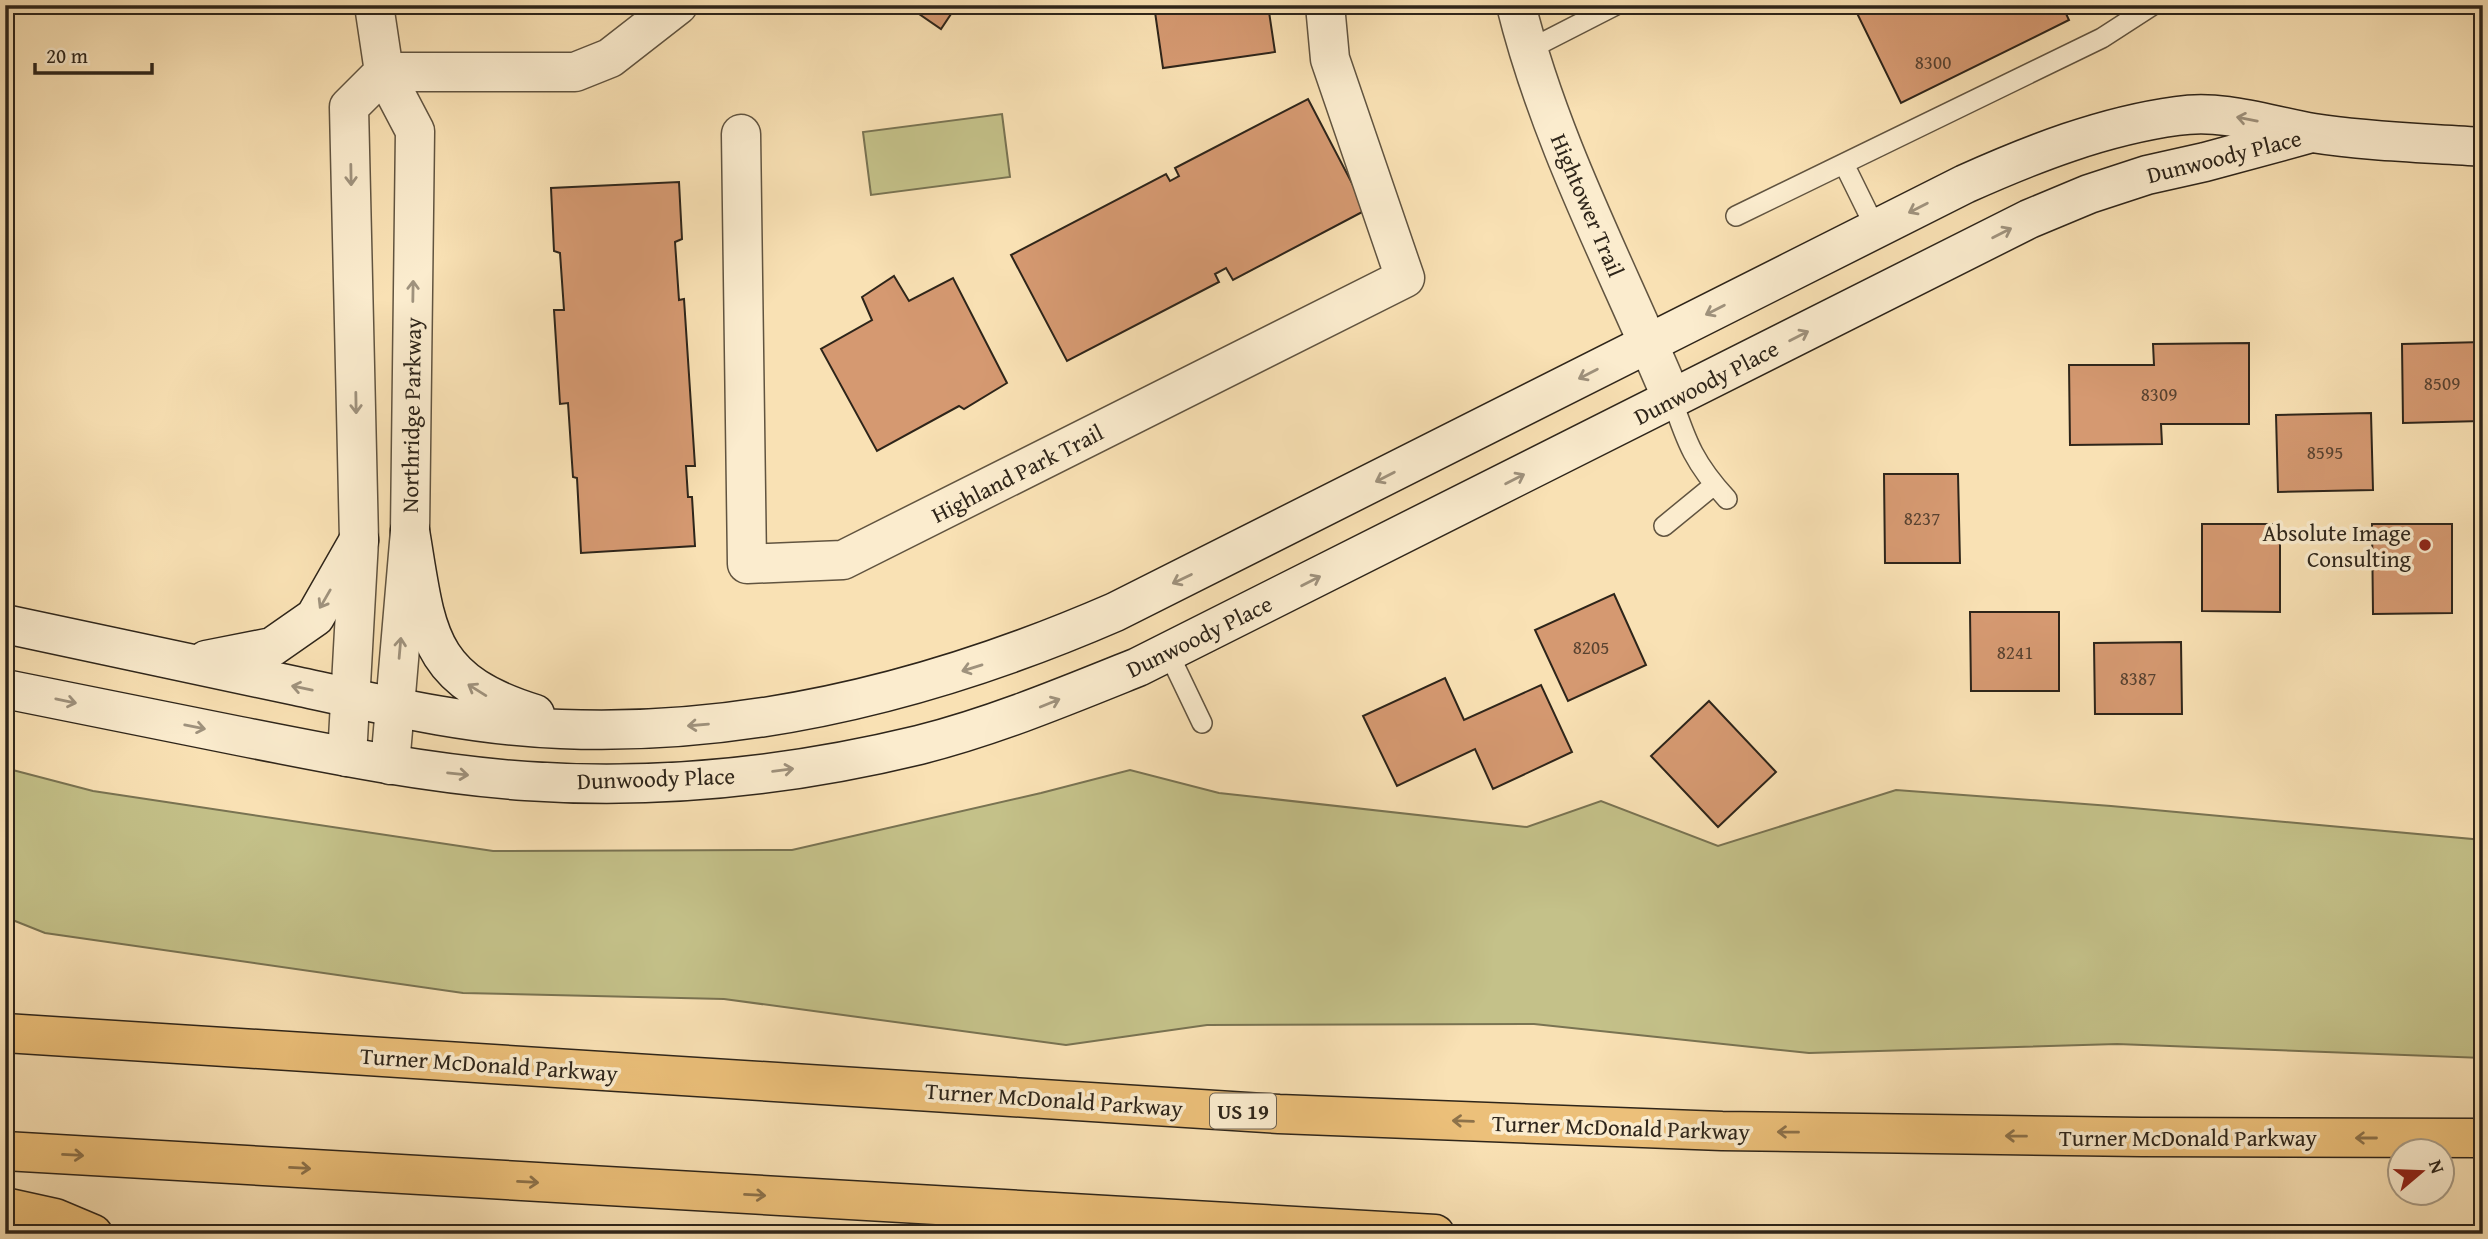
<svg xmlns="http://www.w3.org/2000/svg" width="2488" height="1239" font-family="'Gentium Book Plus',serif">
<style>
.green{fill:#c4c189;stroke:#797352;stroke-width:2}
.building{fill:#d59971;stroke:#2e251a;stroke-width:2}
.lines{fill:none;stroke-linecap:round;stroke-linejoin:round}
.lane-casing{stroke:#615440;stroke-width:22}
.street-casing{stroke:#615440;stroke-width:41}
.secondary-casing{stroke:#2e251a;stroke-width:41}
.highway-casing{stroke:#2e251a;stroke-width:41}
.lane{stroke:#fbecce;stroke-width:19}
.street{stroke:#fbecce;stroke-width:38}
.secondary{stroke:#fbecce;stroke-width:38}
.highway{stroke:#ecc07a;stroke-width:38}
.oneway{stroke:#9f927d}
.oneway2{stroke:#8d724a}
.poi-dot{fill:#8f2418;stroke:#fbecce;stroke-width:2.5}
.labels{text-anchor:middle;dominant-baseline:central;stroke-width:7;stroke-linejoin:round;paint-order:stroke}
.number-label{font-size:19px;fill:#584230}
.shield{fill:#fbecce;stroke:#6c6150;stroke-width:2}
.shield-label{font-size:21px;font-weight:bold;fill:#2e251a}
.street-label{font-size:23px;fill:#2e251a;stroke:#fbecce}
.poi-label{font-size:23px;fill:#2e251a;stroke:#fbecce;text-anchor:end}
</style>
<rect width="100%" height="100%" fill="#f9e1b4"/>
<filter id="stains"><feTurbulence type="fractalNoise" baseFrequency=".00286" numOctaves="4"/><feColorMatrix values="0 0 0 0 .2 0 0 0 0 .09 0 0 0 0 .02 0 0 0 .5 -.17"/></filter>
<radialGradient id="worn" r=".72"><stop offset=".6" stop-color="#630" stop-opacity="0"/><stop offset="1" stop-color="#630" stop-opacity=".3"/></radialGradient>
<path class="green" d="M1002 114 1010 177 871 195 863 132Z
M5 768 93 791 493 851 792 850 1041 793 1130 770 1219 793 1527 827 1601 801 1718 846 1896 790 2111 806 2483 840V1058L2117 1044 1809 1053 1534 1024 1207 1025 1066 1045 724 999 463 993 45 933 5 917Z"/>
<path class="building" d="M906 5H957L941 29Z
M1154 5H1268L1275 52 1163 68Z
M1853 5H2062L2069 20 1901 103Z
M1308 99 1366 210 1233 280 1226 268 1215 274 1219 282 1067 361 1011 255 1166 174 1170 181 1179 176 1175 168Z
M679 182 682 239 675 242 679 300 684 299 695 466H686L688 497H692L695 546 581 553 577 478 573 477 568 403 560 404 554 310H564L560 253 554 251 551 188Z
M894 276 909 301 953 278 1007 383 964 409 959 406 877 451 821 349 872 320 862 297Z
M2483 342V438L2482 421 2403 423 2402 344Z
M2249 343V424H2161L2162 444 2070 445 2069 365H2154L2153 344Z
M2371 413 2373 490 2278 492 2276 415Z
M1884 474H1958L1960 563H1885Z
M2202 524H2280V612L2202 611Z
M2372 524H2452V613L2373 614Z
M1614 594 1646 665 1568 701 1535 630Z
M2478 605H2483V684H2478Z
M1970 612H2059V691H1971Z
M2181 642 2182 714H2095L2094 643Z
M1445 678 1464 720 1541 685 1572 752 1493 789 1475 749 1397 786 1363 716Z
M1709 701 1776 772 1718 827 1651 756Z"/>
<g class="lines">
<defs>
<path id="lane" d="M1528 50 1616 5
M1844 164 1876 229
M1736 216 2102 38 2153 5
M1672 399C1687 444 1695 464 1727 499
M1664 526 1714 485
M1168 652 1202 723"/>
<path id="street" d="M374 5 384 72 415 131 410 531 390 765
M1516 5C1550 143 1618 269 1672 399
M384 72H575L610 58 678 5
M741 134 747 564 843 560 1405 278 1330 59 1325 5
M347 757 359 540 349 107 384 72"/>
<path id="secondary" d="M410 531C427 632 425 680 535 714
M5 624C102 645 199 666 296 686 383 705 471 726 561 729 753 737 940 688 1115 612L1965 184C2032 154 2103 126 2177 116 2224 109 2267 125 2313 133 2369 142 2427 143 2483 147
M206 660 272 647 315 617 359 540
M5 689C83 704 161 720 239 736 334 755 429 774 526 781 657 790 791 776 919 745 994 726 1066 696 1138 667L2029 219 2089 194 2147 175 2205 162 2308 134"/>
<path id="highway" d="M5 1033 1279 1114 1722 1131 2141 1137 2483 1138
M5 1151 1435 1234
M5 1207 55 1218 93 1234"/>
</defs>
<use href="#lane" class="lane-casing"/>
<use href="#street" class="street-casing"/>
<use href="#secondary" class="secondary-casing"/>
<use href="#highway" class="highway-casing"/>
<use href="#lane" class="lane"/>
<use href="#street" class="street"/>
<use href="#secondary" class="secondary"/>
<use href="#highway" class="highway"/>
</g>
<defs><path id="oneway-shaft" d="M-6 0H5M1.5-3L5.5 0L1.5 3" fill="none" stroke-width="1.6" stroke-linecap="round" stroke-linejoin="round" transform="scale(1.75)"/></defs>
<g class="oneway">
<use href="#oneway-shaft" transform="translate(2247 119) rotate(-169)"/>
<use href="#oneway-shaft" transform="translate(351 175) rotate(89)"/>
<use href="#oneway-shaft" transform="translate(1918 208) rotate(153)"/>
<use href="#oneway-shaft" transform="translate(2002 233) rotate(-27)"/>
<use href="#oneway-shaft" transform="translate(413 291) rotate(-89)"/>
<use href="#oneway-shaft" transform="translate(1715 310) rotate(153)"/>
<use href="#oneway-shaft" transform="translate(1799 336) rotate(-27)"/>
<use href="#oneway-shaft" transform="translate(1588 374) rotate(153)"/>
<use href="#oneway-shaft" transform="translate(356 403) rotate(89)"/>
<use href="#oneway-shaft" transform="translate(1385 477) rotate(153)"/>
<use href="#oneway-shaft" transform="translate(1515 479) rotate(-27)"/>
<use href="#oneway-shaft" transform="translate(1182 579) rotate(154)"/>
<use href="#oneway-shaft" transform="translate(1311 581) rotate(-27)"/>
<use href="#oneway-shaft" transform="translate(325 599) rotate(120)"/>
<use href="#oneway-shaft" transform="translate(400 648) rotate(-85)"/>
<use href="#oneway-shaft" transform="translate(972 668) rotate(163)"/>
<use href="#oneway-shaft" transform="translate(302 688) rotate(-168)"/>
<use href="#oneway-shaft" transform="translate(477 690) rotate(-148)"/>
<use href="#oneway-shaft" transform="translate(66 701) rotate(12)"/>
<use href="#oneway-shaft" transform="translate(1050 703) rotate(-22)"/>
<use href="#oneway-shaft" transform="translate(698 725) rotate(175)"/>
<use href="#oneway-shaft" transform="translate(195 727) rotate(11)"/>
<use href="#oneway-shaft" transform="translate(783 770) rotate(-7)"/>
<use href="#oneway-shaft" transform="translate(458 774) rotate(6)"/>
</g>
<g class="oneway2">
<use href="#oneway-shaft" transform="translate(1463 1121) rotate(-178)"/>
<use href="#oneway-shaft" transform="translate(1788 1132) rotate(-179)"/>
<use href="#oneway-shaft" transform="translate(2016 1136) rotate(-179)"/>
<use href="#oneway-shaft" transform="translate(2366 1138) rotate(180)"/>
<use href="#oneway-shaft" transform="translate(73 1155) rotate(3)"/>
<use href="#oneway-shaft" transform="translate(300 1168) rotate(3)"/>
<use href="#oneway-shaft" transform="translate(528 1182) rotate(3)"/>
<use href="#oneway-shaft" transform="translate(755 1195) rotate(3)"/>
</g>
<circle class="poi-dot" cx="2425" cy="545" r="7"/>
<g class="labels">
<g class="number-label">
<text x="1933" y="62">8300</text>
<text x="2442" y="383">8509</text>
<text x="2159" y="394">8309</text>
<text x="2325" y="452">8595</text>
<text x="1922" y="518">8237</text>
<text x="1591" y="647">8205</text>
<text x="2015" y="652">8241</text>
<text x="2138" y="678">8387</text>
</g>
<rect class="shield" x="1210" y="1093.5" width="66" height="35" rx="5"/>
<g class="shield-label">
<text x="1243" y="1111">US 19</text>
</g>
<g class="street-label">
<text transform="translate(2224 156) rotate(-14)">Dunwoody Place</text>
<text transform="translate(1588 205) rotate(67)">Hightower Trail</text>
<text transform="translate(1706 382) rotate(-27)">Dunwoody Place</text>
<text transform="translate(411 415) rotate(-89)">Northridge Parkway</text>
<text transform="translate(1017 473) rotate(-27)">Highland Park Trail</text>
<text transform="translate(1199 636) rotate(-26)">Dunwoody Place</text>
<text transform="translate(656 778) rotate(-2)">Dunwoody Place</text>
<text transform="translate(489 1064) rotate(4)">Turner McDonald Parkway</text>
<text transform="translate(1054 1099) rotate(4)">Turner McDonald Parkway</text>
<text transform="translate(1621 1127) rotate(2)">Turner McDonald Parkway</text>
<text x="2188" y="1137">Turner McDonald Parkway</text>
</g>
<g class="poi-label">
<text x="2411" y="532">Absolute Image<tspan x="2411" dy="26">Consulting</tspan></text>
</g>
</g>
<rect width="2488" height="1239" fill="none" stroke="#f9e1b4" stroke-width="28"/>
<rect x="7" y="7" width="2474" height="1225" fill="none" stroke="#2e251a" stroke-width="3.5"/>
<rect x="14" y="14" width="2460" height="1211" fill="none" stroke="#2e251a" stroke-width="2"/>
<g transform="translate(2421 1172) rotate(71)"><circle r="33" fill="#fbecce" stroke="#a99c86" stroke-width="2"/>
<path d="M0-5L12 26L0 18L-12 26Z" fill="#8f2418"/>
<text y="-10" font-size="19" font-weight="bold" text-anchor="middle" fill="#2e251a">N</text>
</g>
<path d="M35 63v10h117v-10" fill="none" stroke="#2e251a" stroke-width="3.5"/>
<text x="46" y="63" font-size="21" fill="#2e251a" stroke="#fbecce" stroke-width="5" paint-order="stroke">20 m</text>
<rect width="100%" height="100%" filter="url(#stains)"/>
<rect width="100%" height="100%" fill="url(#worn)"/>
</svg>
